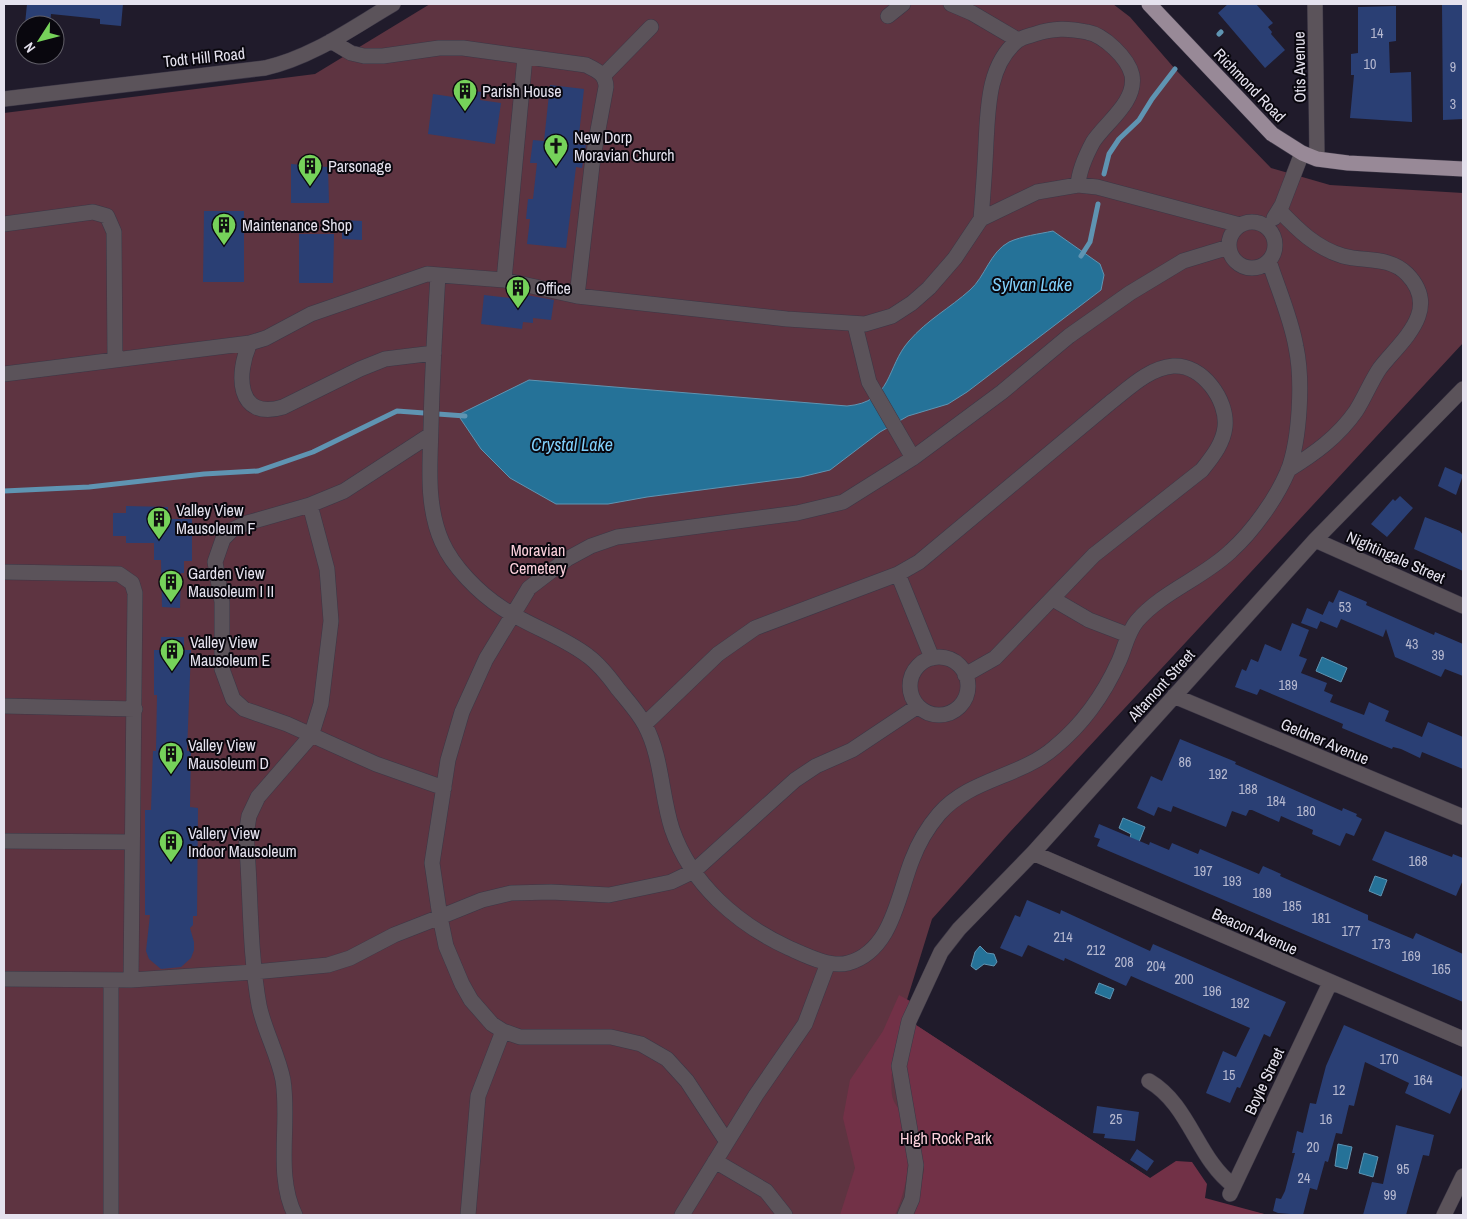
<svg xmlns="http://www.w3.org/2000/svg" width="1467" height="1219" font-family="'Archivo Narrow',sans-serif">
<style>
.green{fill:#5e3441}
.forest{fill:#723147}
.water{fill:#257298;stroke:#5f94b2}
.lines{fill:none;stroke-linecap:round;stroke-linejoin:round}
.stream{stroke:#5f94b2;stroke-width:5}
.building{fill:#2a3f74}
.minor-casing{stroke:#3c3746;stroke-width:16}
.major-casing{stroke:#3c3746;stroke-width:16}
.minor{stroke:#5b535a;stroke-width:15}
.major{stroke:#988997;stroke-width:15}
.labels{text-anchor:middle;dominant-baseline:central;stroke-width:4;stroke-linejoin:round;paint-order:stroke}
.number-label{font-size:14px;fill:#b6b9d0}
.street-label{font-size:16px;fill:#e5e2ee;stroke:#09070e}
.poi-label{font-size:16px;fill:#e5e2ee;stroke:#09070e;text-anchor:start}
.park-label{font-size:16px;fill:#fcd1dc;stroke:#09070e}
.water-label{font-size:18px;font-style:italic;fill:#80cffa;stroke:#09070e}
</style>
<rect width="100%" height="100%" fill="#201b2b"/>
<path class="green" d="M430 4H1113L1130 17 1175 69 1271 168 1330 185 1463 193V343L1009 833 932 919 902 1016 1150 1178 1211 1202 1268 1215H4V113L315 74Z"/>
<path class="forest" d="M899 995 912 1002C903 1031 888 1064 892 1095 893 1103 899 1108 902 1115 913 1147 909 1185 895 1215H840L855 1168 843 1118 850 1080 883 1031Z
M913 1023 1150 1178 1176 1161 1192 1162 1207 1184 1205 1198 1268 1215H914L924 1171 906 1066Z"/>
<path class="water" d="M1053 231 1100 264 1104 275 1101 290 967 392 948 404 908 416 880 432 830 470 801 477 647 497 608 504H556L510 478 481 449 458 415 529 380 847 406C893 402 886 367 909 341 927 320 950 308 970 290 985 277 990 252 1009 242 1022 236 1039 234 1053 231Z
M1322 657 1347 668 1341 682 1316 671Z
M1123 818 1145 827 1139 842 1130 838 1131 834 1119 828Z
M1375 876 1387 880 1381 896 1369 891Z
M980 946 987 953 994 954 997 962 994 966 984 964 976 970 971 966 975 952Z
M1099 983 1114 989 1110 999 1095 993Z
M1338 1144 1352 1147 1347 1169 1335 1166Z
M1364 1153 1378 1157 1373 1177 1359 1173Z"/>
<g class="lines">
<path class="stream" d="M1219 34 1221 32
M1104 174 1109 154 1119 139 1139 120 1152 99 1175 69
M1081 256 1090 242 1098 204
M4 491 89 487 204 474 258 471 313 452 397 411 465 416"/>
</g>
<path class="building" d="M27 4H123L121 26 100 24V19L51 14 50 25 25 24Z
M1228 4H1256L1273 23 1268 27 1272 32 1271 34 1285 50 1265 68 1218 13Z
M1442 4H1463V119L1443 120Z
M1396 6V41L1389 42 1390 73 1411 72 1412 122 1350 118 1354 75H1351V54L1358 53V7Z
M550 85 584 89 578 144 586 145 582 168 576 167 566 248 527 244 530 219H526L528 199H533L537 163H530L533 140 544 141Z
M454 88 481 92 480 100 501 103 495 144 428 134 433 94 453 97Z
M291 164 328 167 329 203H291Z
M204 211H244V282H203Z
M342 220 362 221V240L342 239Z
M299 234H334L333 283H299Z
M484 295 526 300V295L554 300 551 320 533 318V323L523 322 522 329 481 324Z
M1445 467 1463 475 1456 495 1438 486Z
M1400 496 1413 508 1387 537 1371 524 1393 499 1395 501Z
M126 506 168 507V519H192V561H184V573H181L180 608 162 607 161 560H154V543H126V536H113V513H126Z
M1425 517 1460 531 1463 535V571L1414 549Z
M1339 590 1367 602 1366 605 1434 635 1435 632 1463 644V676L1445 669 1441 677 1395 657 1386 629 1383 637 1341 619 1337 628 1320 621 1329 601 1333 603Z
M1307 608 1323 615 1317 629 1301 623Z
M1292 623 1309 630 1299 656 1307 659 1301 673 1327 683 1324 691 1333 695 1330 702 1364 715 1369 702 1389 711 1385 721 1422 737 1428 722 1463 737V769L1422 752 1420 758 1401 749 1393 747 1392 749 1342 728 1343 724 1260 689 1257 695 1235 687 1242 669 1246 671 1251 659 1258 662 1265 644 1281 651Z
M161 637H184V650H191L187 751H191L190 807 198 808 197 916H193V925L190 928 194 942V950L191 958 181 967 161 969 149 959 146 951 150 915H145V810H151L153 751H156L157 695H154V650H161Z
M1180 739 1236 762 1235 764 1342 811 1343 808 1357 814 1356 816 1362 819 1354 836 1346 833 1340 846 1312 834 1313 830 1281 816 1279 822 1252 810H1249L1246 816 1232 811 1226 827 1173 806 1171 812 1158 807 1154 816 1137 808 1151 776 1162 781Z
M1099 824 1149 845 1150 842 1169 850 1172 843 1198 854 1200 849 1259 874 1263 866 1281 874 1280 876 1368 915V920L1413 939 1416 933 1463 954V1002L1097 846 1100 839 1094 837Z
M1385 831 1452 857 1453 854 1463 858V880L1456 896 1372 860Z
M1027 900 1060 914 1061 910 1150 951 1153 944 1286 1002 1270 1037 1264 1034 1240 1088 1237 1087 1230 1103 1206 1093 1223 1051 1236 1057 1250 1028 1131 976 1126 986 1065 958 1064 961 1028 945 1022 957 1000 948 1015 915 1020 917Z
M1344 1025 1463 1077V1085L1450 1114 1405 1093 1409 1083 1365 1062 1354 1106 1349 1105 1342 1134 1336 1133 1328 1162 1325 1161 1317 1190 1310 1188 1303 1215 1278 1213 1273 1211 1276 1198 1281 1199 1285 1191 1295 1153H1292L1297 1131 1303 1133 1310 1103 1316 1104 1326 1066Z
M1097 1106 1139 1112 1135 1141 1104 1138 1105 1134 1093 1133Z
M1396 1125 1434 1135 1429 1156 1423 1155 1406 1215H1363L1372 1182 1383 1184Z
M1137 1149 1154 1161 1147 1171 1130 1160Z"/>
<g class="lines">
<defs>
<path id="minor" d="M951 4 972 13 1018 40
M1315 4 1317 159
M888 16 903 4
M331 41 351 53 364 56H383L439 48H463L586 65C596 70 606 74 606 87L593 157 577 296
M603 76 651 27
M4 99 265 68C313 57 352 28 393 4
M1279 210C1298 230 1316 248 1343 256 1365 262 1389 256 1407 274 1442 310 1401 341 1380 368 1371 381 1365 397 1356 411 1338 437 1314 454 1288 470
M1274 218 1282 205 1302 153
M981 219C983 194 985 168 986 143 988 108 988 65 1017 41 1022 37 1029 36 1035 34 1053 28 1068 28 1087 32 1104 35 1128 58 1132 75 1137 102 1105 123 1093 142 1086 155 1079 171 1078 185
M1229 245a23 23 0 1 1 46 0a23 23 0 1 1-46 0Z
M4 224 93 212 107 216 114 232 115 360
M438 275C435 325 432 376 431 427 430 466 426 506 442 542 453 567 479 593 502 608 529 626 562 636 588 656 599 664 610 678 618 689 627 700 638 712 645 725 662 757 661 795 672 829 691 884 737 924 789 948 805 955 830 968 848 963 892 951 898 895 912 860 918 844 928 827 939 814 969 779 1021 777 1055 747 1083 724 1104 694 1119 661 1125 648 1127 633 1137 621 1163 591 1203 578 1231 551 1253 531 1276 499 1288 471 1300 439 1303 380 1296 347 1291 318 1278 289 1269 261
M504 280 525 57
M855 325 869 382 913 458
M434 353 385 359 360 369 283 407C236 421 236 373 250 343L266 338 311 314 427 274 504 280 577 296 787 319 865 324 892 316 912 303 929 288 955 258 981 219 1037 192 1078 185 1097 187 1240 225
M4 374 250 343
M430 435 344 491 310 505 247 523 232 530 223 539 215 562 222 602V669L233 699 244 709 287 724 376 764 444 788
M1315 540 1463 606
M4 572 119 574 132 583 135 593 131 980
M898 574 932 658
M1053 599 1089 620 1128 635
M910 686a29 29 0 1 1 58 0a29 29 0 1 1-58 0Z
M1174 696 1463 817
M4 706 135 709
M645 724 718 654 755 628 898 574 919 562 1111 402C1129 388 1149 368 1173 366 1202 364 1228 400 1225 427 1223 444 1212 457 1202 470L1094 555 995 658 965 675
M4 841 132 842
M1033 853 1463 1039
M4 979 131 980 254 972 328 965 350 958 394 935 440 917 482 900 511 893 551 892 609 895 671 882 694 871 795 780 816 766 852 750 918 706
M1149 1081C1190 1105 1197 1159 1234 1186
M727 1142 687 1081 667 1059 641 1044 611 1037H520L503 1031 492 1024 471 1000 462 984 446 946 440 917 432 863 448 760 462 712 486 659 529 588 567 559 591 546 617 537 797 513 843 502 913 458 1002 392 1069 336 1130 293 1183 261 1229 247
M715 1161 766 1191 785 1215
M1230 1194 1330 983
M111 1215V981
M295 1215C275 1175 290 1124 283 1080 278 1054 264 1030 259 1005 249 949 251 891 246 835L249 816 258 797 311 736 321 704 331 621 327 569 310 505
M468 1215 478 1096 503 1031
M682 1215 756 1095 805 1024 828 963
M905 1215 912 1199 916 1165 899 1066 909 1021 941 952 959 929 1033 853 1315 540 1463 389
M1444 1215 1463 1176"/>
<path id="major" d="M1149 4 1272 134 1302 153 1317 159 1348 163 1463 169"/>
</defs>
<use href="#minor" class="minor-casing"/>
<use href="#major" class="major-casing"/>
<use href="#minor" class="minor"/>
<use href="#major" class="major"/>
</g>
<defs>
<symbol id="building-pin" viewBox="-11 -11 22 30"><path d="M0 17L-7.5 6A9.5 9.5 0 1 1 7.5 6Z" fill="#76d25a" stroke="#09070e"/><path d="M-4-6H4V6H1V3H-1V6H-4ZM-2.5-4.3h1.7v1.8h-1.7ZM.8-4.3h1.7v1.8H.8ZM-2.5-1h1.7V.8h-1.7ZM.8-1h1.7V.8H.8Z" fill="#111"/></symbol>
<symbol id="church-pin" viewBox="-11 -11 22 30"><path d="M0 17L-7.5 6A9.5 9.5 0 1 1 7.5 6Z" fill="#76d25a" stroke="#09070e"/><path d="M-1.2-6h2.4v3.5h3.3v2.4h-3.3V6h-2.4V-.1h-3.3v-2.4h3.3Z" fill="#111"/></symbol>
</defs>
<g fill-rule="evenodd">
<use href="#building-pin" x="451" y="77" width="28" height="38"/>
<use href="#church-pin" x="542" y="132" width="28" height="38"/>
<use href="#building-pin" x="296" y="152" width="28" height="38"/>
<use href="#building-pin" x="210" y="211" width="28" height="38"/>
<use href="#building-pin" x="504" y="274" width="28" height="38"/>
<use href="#building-pin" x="145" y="505" width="28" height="38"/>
<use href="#building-pin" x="157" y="568" width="28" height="38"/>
<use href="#building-pin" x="158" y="637" width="28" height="38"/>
<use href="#building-pin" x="157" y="740" width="28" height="38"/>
<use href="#building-pin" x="157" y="828" width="28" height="38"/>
</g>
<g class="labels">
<g class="number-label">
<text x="1377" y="33">14</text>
<text x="1370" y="64">10</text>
<text x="1453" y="67">9</text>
<text x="1453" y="104">3</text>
<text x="1345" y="607">53</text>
<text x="1412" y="644">43</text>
<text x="1438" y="655">39</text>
<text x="1288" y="685">189</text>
<text x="1185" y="762">86</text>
<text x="1218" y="774">192</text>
<text x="1248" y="789">188</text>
<text x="1276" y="801">184</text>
<text x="1306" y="811">180</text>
<text x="1418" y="861">168</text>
<text x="1203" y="871">197</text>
<text x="1232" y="881">193</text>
<text x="1262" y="893">189</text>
<text x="1292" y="906">185</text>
<text x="1321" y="918">181</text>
<text x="1351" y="931">177</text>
<text x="1063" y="937">214</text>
<text x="1381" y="944">173</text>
<text x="1096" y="950">212</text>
<text x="1411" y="956">169</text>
<text x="1124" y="962">208</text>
<text x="1156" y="966">204</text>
<text x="1441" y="969">165</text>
<text x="1184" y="979">200</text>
<text x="1212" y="991">196</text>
<text x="1240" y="1003">192</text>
<text x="1389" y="1059">170</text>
<text x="1229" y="1075">15</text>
<text x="1423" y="1080">164</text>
<text x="1339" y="1090">12</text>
<text x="1116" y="1119">25</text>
<text x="1326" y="1119">16</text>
<text x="1313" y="1147">20</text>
<text x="1403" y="1169">95</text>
<text x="1304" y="1178">24</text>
<text x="1390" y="1195">99</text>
</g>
<g class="street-label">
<text transform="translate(204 57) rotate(-6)">Todt Hill Road</text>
<text transform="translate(1299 67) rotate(-91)">Otis Avenue</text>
<text transform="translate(1250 85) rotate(46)">Richmond Road</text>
<text transform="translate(1396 557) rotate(24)">Nightingale Street</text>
<text transform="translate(1161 685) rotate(-48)">Altamont Street</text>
<text transform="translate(1325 741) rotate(23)">Geldner Avenue</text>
<text transform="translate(1255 931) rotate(24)">Beacon Avenue</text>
<text transform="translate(1264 1081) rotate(-65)">Boyle Street</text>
</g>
<g class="poi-label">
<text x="482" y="91">Parish House</text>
<text x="574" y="137">New Dorp<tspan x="574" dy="18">Moravian Church</tspan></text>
<text x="328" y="166">Parsonage</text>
<text x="242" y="225">Maintenance Shop</text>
<text x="536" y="288">Office</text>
<text x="176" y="510">Valley View<tspan x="176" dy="18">Mausoleum F</tspan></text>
<text x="188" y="573">Garden View<tspan x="188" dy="18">Mausoleum I II</tspan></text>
<text x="190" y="642">Valley View<tspan x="190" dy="18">Mausoleum E</tspan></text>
<text x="188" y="745">Valley View<tspan x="188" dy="18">Mausoleum D</tspan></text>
<text x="188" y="833">Vallery View<tspan x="188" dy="18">Indoor Mausoleum</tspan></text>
</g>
<g class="park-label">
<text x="538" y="550">Moravian<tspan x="538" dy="18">Cemetery</tspan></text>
<text x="946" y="1138">High Rock Park</text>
</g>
<g class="water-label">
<text x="1032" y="284">Sylvan Lake</text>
<text x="572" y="444">Crystal Lake</text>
</g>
</g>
<rect width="1467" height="1219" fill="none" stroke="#e5e2ee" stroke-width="10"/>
<g transform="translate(40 40) rotate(234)"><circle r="24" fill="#09070e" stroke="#615f68"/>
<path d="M0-4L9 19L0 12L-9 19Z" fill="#76d25a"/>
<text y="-8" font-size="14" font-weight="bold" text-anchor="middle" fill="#e5e2ee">N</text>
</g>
</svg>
